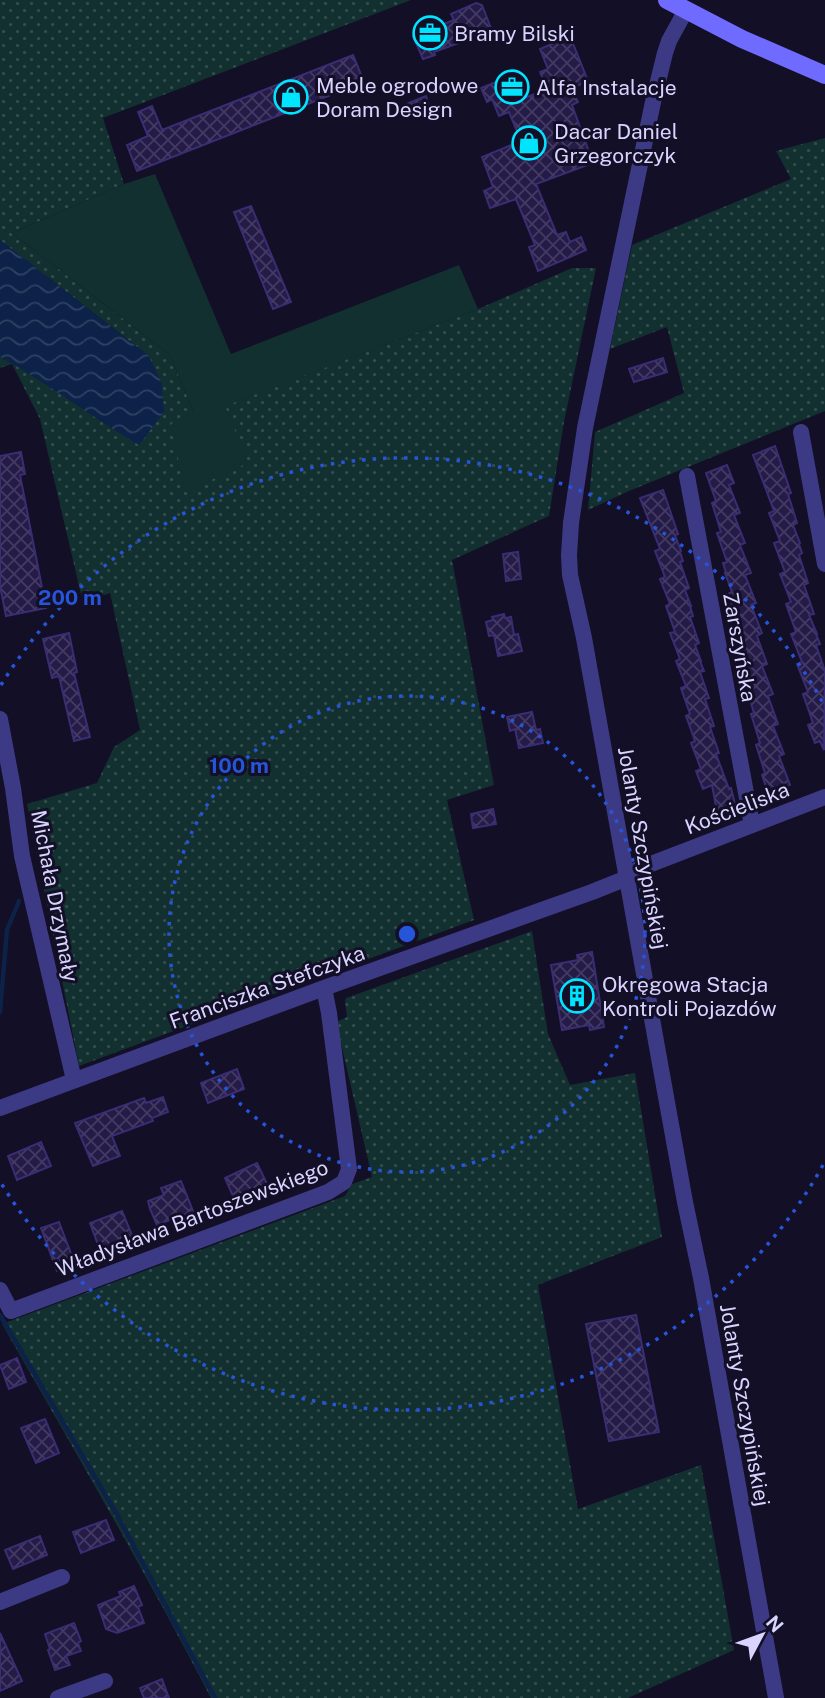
<svg xmlns="http://www.w3.org/2000/svg" width="825" height="1698" font-family="'Public Sans',sans-serif">
<style>
.grass{fill:url(#grass-dots)}
.garden{fill:#12302f}
.water{fill:url(#water-waves)}
.lines{fill:none;stroke-linecap:round;stroke-linejoin:round}
.stream{stroke:#0c2248;stroke-width:4.5}
.building{fill:url(#building-cross-hatch);stroke:#3b2d73;stroke-width:2}
.street{stroke:#3d3a85;stroke-width:16}
.secondary{stroke:#6f6bff;stroke-width:18}
.ring{fill:none;stroke:#2655da;stroke-width:3.5;stroke-dasharray:3.5 7}
.labels{text-anchor:middle;dominant-baseline:central;stroke-width:6;stroke-linejoin:round;paint-order:stroke}
.poi-label{font-size:21px;fill:#d9d4ff;stroke:#130f26;text-anchor:start}
.street-label{font-size:21px;fill:#d9d4ff;stroke:#130f26}
.centre{fill:#2655da;stroke:#130f26;stroke-width:3.5}
.ring-label{font-size:21px;text-anchor:middle;font-weight:bold;fill:#2655da;stroke:#130f26;stroke-width:6;stroke-linejoin:round;paint-order:stroke}
</style>
<defs>
<pattern id="grass-dots" width="8" height="8" patternUnits="userSpaceOnUse" patternTransform="scale(1.75)"><rect width="8" height="8" fill="#12302f"/><path d="M2 2h.1M6 6h.1" fill="none" stroke="#344d4e" stroke-width="1.8" stroke-linecap="round"/></pattern>
<pattern id="water-waves" width="16" height="10" patternUnits="userSpaceOnUse" patternTransform="scale(1.75)"><rect width="16" height="10" fill="#0c2248"/><path d="M0 5q4-4 8 0t8 0" fill="none" stroke="#2f4163"/></pattern>
<pattern id="building-cross-hatch" width="8" height="8" patternUnits="userSpaceOnUse" patternTransform="scale(1.75)"><rect width="8" height="8" fill="#241b47"/><path d="M0 0l8 8M0 8l8-8" fill="none" stroke="#433b63"/></pattern>
</defs>
<rect width="100%" height="100%" fill="#130f26"/>
<path class="grass" d="M0 0H411L103 118 124 184 12 233 170 355 194 413 224 406 478 309 572 268H596L564 422 549 516 452 560 494 785 447 800 474 920 79 1066 27 804 97 783 114 747 140 730 110 593 83 603 40 419 12 364 0 368V357L23 369 149 356 0 240Z
M825 138V411L629 491 588 510 595 432 684 393 667 327 610 349 632 245 791 179 776 151Z
M532 931 548 1034 570 1085 635 1073 662 1237 538 1285 578 1509 701 1465 734 1650 628 1698H211C145 1571 73 1448 2 1324L345 1196 352 1184 372 1177 336 1022 347 1017 345 1001 346 998Z"/>
<path class="garden" d="M155 174 231 354 459 265 478 309 225 406 248 463 185 492 171 424 194 413 170 355 12 233 124 184Z"/>
<path class="water" d="M0 240 149 356 162 384 164 412 139 445C91 417 48 383 0 357Z"/>
<g class="lines">
<path class="stream" d="M0 1012 7 930 19 901
M0 1315 116 1513 215 1698"/>
</g>
<path class="building" d="M476 3 482 5 492 31 434 52 435 55 423 59 413 36 454 20 451 14Z
M570 36 588 81 572 88 578 102 572 105 593 163 536 184 557 235 566 232 570 242 581 237 586 250 538 271 529 247 535 245 516 199 490 208 484 191 493 187 482 157 521 141 509 112 499 116 492 99 487 102 481 88 506 78 508 84 514 81 522 99 547 89 540 72 548 69 540 49Z
M353 55 364 82 137 171 127 145 148 136 138 112 152 106 162 130Z
M426 96 430 110 406 119 401 106Z
M251 206 291 302 273 309 234 212Z
M663 358 667 372 634 382 629 369Z
M775 446 791 493 788 494 797 523 793 525 800 543 799 544 802 553 799 555 808 583 804 585 814 614 809 615 817 634H816L820 644 816 645 825 671 824 750 820 741 815 743 808 725 813 723 803 694 808 692 797 664 802 662 791 634 796 632 786 604 791 602 780 574 785 572 774 543 780 541 769 513 774 511 753 455Z
M21 452 25 474 20 475 46 608 6 616 0 586V456Z
M727 465 734 483 729 485 740 513 734 515 745 543 740 545 751 573 745 575 756 603 751 605 762 633 757 636 767 664 762 666 773 694 768 696 778 724 773 726 784 754 779 756 790 785 768 793 762 775 765 773 756 745 760 743 751 714 754 713 745 684 749 683 739 654 743 653 734 624 738 622 728 594 732 592 725 573H726L723 563 727 562 717 533 721 532 712 503 716 501 706 473Z
M663 490 678 534 675 535 681 551 680 552 683 561 680 562 689 588 685 590 691 606H690L693 616 690 617 699 643 695 645 701 661H700L704 671 700 672 709 698 705 699 714 726 710 727 719 753 716 754 729 789 731 788 736 808 717 812 712 785 703 789 696 771 701 769 691 743 695 741 686 716 690 714 681 688 686 686 676 661 680 659 670 633 675 632 666 606 670 604 660 579 665 577 655 551 660 549 640 498Z
M518 552 521 579 506 581 503 554Z
M504 614 505 618 511 617 514 635 518 634 522 651 498 656 494 635 489 636 486 622 493 620 492 617Z
M69 633 77 672 74 673 90 737 74 741 59 676 52 678 43 639Z
M532 712 536 730 540 729 543 743 519 748 515 729 510 731 507 717Z
M493 809 496 824 473 828 471 814Z
M592 952 604 1027 590 1030 589 1025 562 1030 551 965 578 960 577 955Z
M237 1069 244 1089 208 1103 201 1083Z
M163 1097 168 1112 152 1118 153 1121 112 1136 120 1156 93 1166 75 1123 144 1098 146 1103Z
M41 1142 51 1166 17 1180 8 1156Z
M257 1163 269 1188 236 1203 225 1178Z
M181 1181 193 1211 157 1225 150 1209 148 1201 164 1195 161 1188Z
M122 1211 134 1240 101 1253 90 1223Z
M59 1222 75 1264 57 1271 41 1228Z
M636 1315 659 1432 609 1441 586 1324Z
M17 1358 26 1382 9 1389 0 1365Z
M45 1419 59 1453 36 1463 21 1428Z
M106 1520 114 1540 81 1553 73 1532Z
M40 1536 47 1555 13 1569 5 1550Z
M134 1586 142 1605 138 1607 144 1623 117 1633 106 1629 98 1605 121 1596 119 1592Z
M74 1623 81 1641 78 1643 81 1651 66 1656 70 1665 55 1670 48 1650 50 1649 45 1634Z
M0 1633 22 1681 0 1691Z
M162 1679 169 1698H144L140 1688Z"/>
<g class="lines">
<path class="street" d="M686 10 669 41 665 53 653 102 585 428 571 523 569 555 570 575 584 638 659 1058 685 1202 701 1278 776 1698
M801 432 825 564
M687 476 752 825
M0 719 13 788 22 856 74 1080
M0 1108 324 988 592 892 627 878 638 869 825 797
M0 1290 11 1311 328 1192 344 1182 349 1169 329 1013 324 988
M0 1602 62 1577
M58 1698 105 1681"/>
<path class="secondary" d="M667 0 742 39 825 75"/>
</g>
<g class="ring">
<circle cx="407" cy="934" r="238"/>
<path d="M823 1165A476 476 0 0 1 1 1183M1 685A476 476 0 0 1 823 703"/>
</g>
<defs>
<symbol id="office-ring" viewBox="-11 -11 22 22"><circle r="9.5" fill="#130f26" stroke="#00e5ff" stroke-width="1.5"/><path d="M-6-3h4V-5.5h4V-3h4V5H-6ZM-1-4.5V-3h2v-1.5ZM-6 0V1H6V0Z" fill="#00e5ff"/></symbol>
<symbol id="shop-ring" viewBox="-11 -11 22 22"><circle r="9.5" fill="#130f26" stroke="#00e5ff" stroke-width="1.5"/><path d="M-5-2.5h2.3a2.7 3.5 0 0 1 5.4 0H5L5.5 6h-11ZM-1.5-2.5h3a1.5 2.3 0 0 0-3 0Z" fill="#00e5ff"/></symbol>
<symbol id="building-ring" viewBox="-11 -11 22 22"><circle r="9.5" fill="#130f26" stroke="#00e5ff" stroke-width="1.5"/><path d="M-4-6H4V6H1V3H-1V6H-4ZM-2.5-4.3h1.7v1.8h-1.7ZM.8-4.3h1.7v1.8H.8ZM-2.5-1h1.7V.8h-1.7ZM.8-1h1.7V.8H.8Z" fill="#00e5ff"/></symbol>
</defs>
<g fill-rule="evenodd">
<use href="#office-ring" x="411" y="14" width="38" height="38"/>
<use href="#office-ring" x="493" y="68" width="38" height="38"/>
<use href="#shop-ring" x="272" y="78" width="38" height="38"/>
<use href="#shop-ring" x="510" y="124" width="38" height="38"/>
<use href="#building-ring" x="558" y="977" width="38" height="38"/>
</g>
<g class="labels">
<g class="poi-label">
<text x="454" y="33">Bramy Bilski</text>
<text x="316" y="85">Meble ogrodowe<tspan x="316" dy="24">Doram Design</tspan></text>
<text x="536" y="87">Alfa Instalacje</text>
<text x="554" y="131">Dacar Daniel<tspan x="554" dy="24">Grzegorczyk</tspan></text>
<text x="602" y="984">Okręgowa Stacja<tspan x="602" dy="24">Kontroli Pojazdów</tspan></text>
</g>
<g class="street-label">
<text transform="translate(740 647) rotate(80)">Zarszyńska</text>
<text transform="translate(737 808) rotate(-21)">Kościeliska</text>
<text transform="translate(643 848) rotate(80)">Jolanty Szczypińskiej</text>
<text transform="translate(55 896) rotate(79)">Michała Drzymały</text>
<text transform="translate(267 987) rotate(-20)">Franciszka Stefczyka</text>
<text transform="translate(192 1218) rotate(-21)">Władysława Bartoszewskiego</text>
<text transform="translate(745 1405) rotate(80)">Jolanty Szczypińskiej</text>
</g>
</g>
<circle cx="407" cy="934" r="10" class="centre"/>
<g class="ring-label">
<text x="70" y="605">200 m</text>
<text x="239" y="773">100 m</text>
</g>
<g transform="translate(762 1635) rotate(49)" stroke="#130f26" stroke-width="5" paint-order="stroke">
<path d="M0-5L12 26L0 18L-12 26Z" fill="#d9d4ff"/>
<text y="-10" font-size="19" font-weight="bold" text-anchor="middle" fill="#d9d4ff">N</text>
</g>
</svg>
